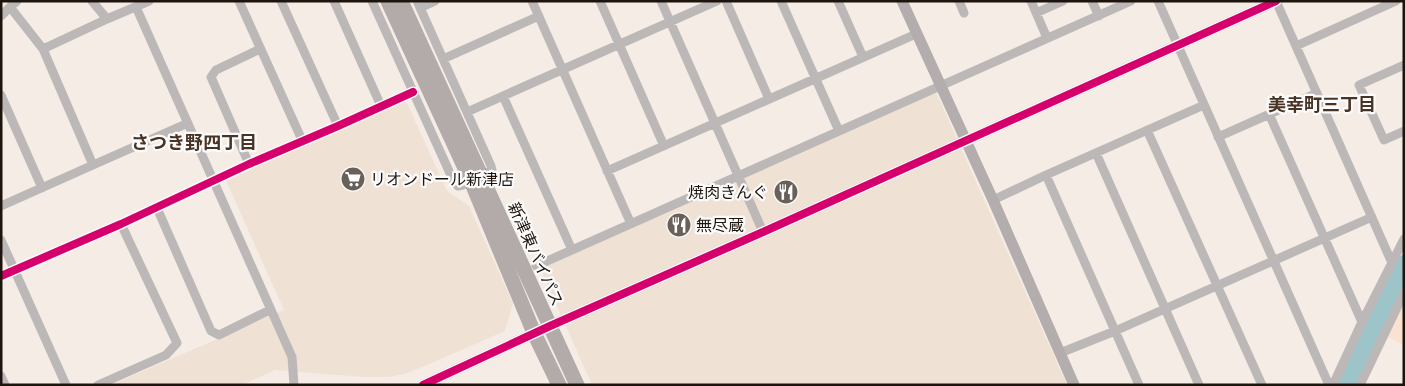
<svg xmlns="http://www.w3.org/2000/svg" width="1405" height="386" font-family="'PT Sans','Noto Sans JP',sans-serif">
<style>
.commercial{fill:#efe2d5}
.built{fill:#fae2d3}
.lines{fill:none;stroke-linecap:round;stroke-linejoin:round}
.river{stroke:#9cc4c9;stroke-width:18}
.street{stroke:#bdb8b8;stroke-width:9}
.secondary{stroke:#b4adae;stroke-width:11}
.highway{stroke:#b2abaa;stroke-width:15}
.cycleway-casing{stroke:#fbfbfb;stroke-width:11}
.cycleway{stroke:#d6006c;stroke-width:8}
.labels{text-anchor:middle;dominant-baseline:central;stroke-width:4.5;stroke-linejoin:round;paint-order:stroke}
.poi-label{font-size:16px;fill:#1e140e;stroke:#fbfbfb;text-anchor:start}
.street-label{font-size:16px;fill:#1e140e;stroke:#fbfbfb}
.neighbourhood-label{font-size:18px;font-weight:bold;fill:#493325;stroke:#fbfbfb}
</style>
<rect width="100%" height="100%" fill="#f6ece6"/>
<path class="commercial" d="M936 92 1067 385H592L540 268Z
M403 102 407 103 447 191 469 206 513 303 505 331 427 365 405 374 388 377H363L275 370 242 385H111L284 310 227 183V179Z"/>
<path class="built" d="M1404 295V345L1385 336Z"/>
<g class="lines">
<path class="river" d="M1346 385 1404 264"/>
<path class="street" d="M17 1 10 7 43 49 93 165 188 123
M92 1 107 19
M239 1 302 140
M281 1 338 126
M334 1 381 106
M372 1 453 180 458 186 463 185 471 181
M417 1 491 166 492 170 481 176
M532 1 631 224
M600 1 664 146
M661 1 763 232
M726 1 769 99
M781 1 839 131
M838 1 863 57
M959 1 964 13
M1031 1 1047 38
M1092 1 1099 16
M1158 1 1329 385
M1276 1 1392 263
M136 7 292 357 294 385
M420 8 435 1
M1036 13 1063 1
M1 16 10 7
M1296 46 1396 1
M43 49 107 19 149 1
M443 59 539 16
M1404 65 1359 85 1384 140 1404 131
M1 95 42 188
M503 96 572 250
M467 112 717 1
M1269 114 1362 322
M1147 130 1262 385
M1218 137 1317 93
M1096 153 1199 385
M249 164 211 77 216 70 260 49
M607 171 916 34
M1046 175 1139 385
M993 200 1046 175 1204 105
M1 206 93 165
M157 208 211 331 219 335 270 310
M1 240 66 385
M536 266 1131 1
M1 276 121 224 249 164 338 126 413 92
M1060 353 1115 331 1372 217
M1 376 5 385
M98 385 166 355 177 343 121 224
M1333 385 1362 322 1404 239
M1360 385 1404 293"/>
<path class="secondary" d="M902 1 993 200 1074 385
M423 385 550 326 763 232 1276 1"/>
<path class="highway" d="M388 1 471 181 534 333 559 385
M401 1 577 385"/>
<defs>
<path id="cycleway" d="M1 276 121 224 249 164 338 126 413 92
M423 385 550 326 763 232 1276 1"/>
</defs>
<use href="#cycleway" class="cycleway-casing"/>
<use href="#cycleway" class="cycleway"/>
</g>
<defs>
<symbol id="supermarket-disc" viewBox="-11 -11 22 22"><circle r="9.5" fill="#6a605a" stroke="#fbfbfb"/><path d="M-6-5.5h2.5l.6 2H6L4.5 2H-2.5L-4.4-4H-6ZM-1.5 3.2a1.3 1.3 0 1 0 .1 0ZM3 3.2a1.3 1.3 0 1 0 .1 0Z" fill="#fff"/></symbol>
<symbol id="restaurant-disc" viewBox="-11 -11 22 22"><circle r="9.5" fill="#6a605a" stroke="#fbfbfb"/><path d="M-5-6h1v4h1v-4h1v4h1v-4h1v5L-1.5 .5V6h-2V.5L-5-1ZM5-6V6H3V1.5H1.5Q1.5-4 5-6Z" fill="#fff"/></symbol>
</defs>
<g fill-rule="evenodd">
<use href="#supermarket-disc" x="339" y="165" width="28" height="28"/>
<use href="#restaurant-disc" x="772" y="178" width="28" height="28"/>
<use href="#restaurant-disc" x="665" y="211" width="28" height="28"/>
</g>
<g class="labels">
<g class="poi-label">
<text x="370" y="179">リオンドール新津店</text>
<text x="768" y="192" text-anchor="end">焼肉きんぐ</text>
<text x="696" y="225">無尽蔵</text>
</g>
<g class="street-label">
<text transform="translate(536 254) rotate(66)">新津東バイパス</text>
</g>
<g class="neighbourhood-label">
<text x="1322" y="104">美幸町三丁目</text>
<text x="194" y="142">さつき野四丁目</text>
</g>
</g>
<rect width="1405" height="386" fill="none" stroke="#1e140e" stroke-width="5"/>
</svg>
